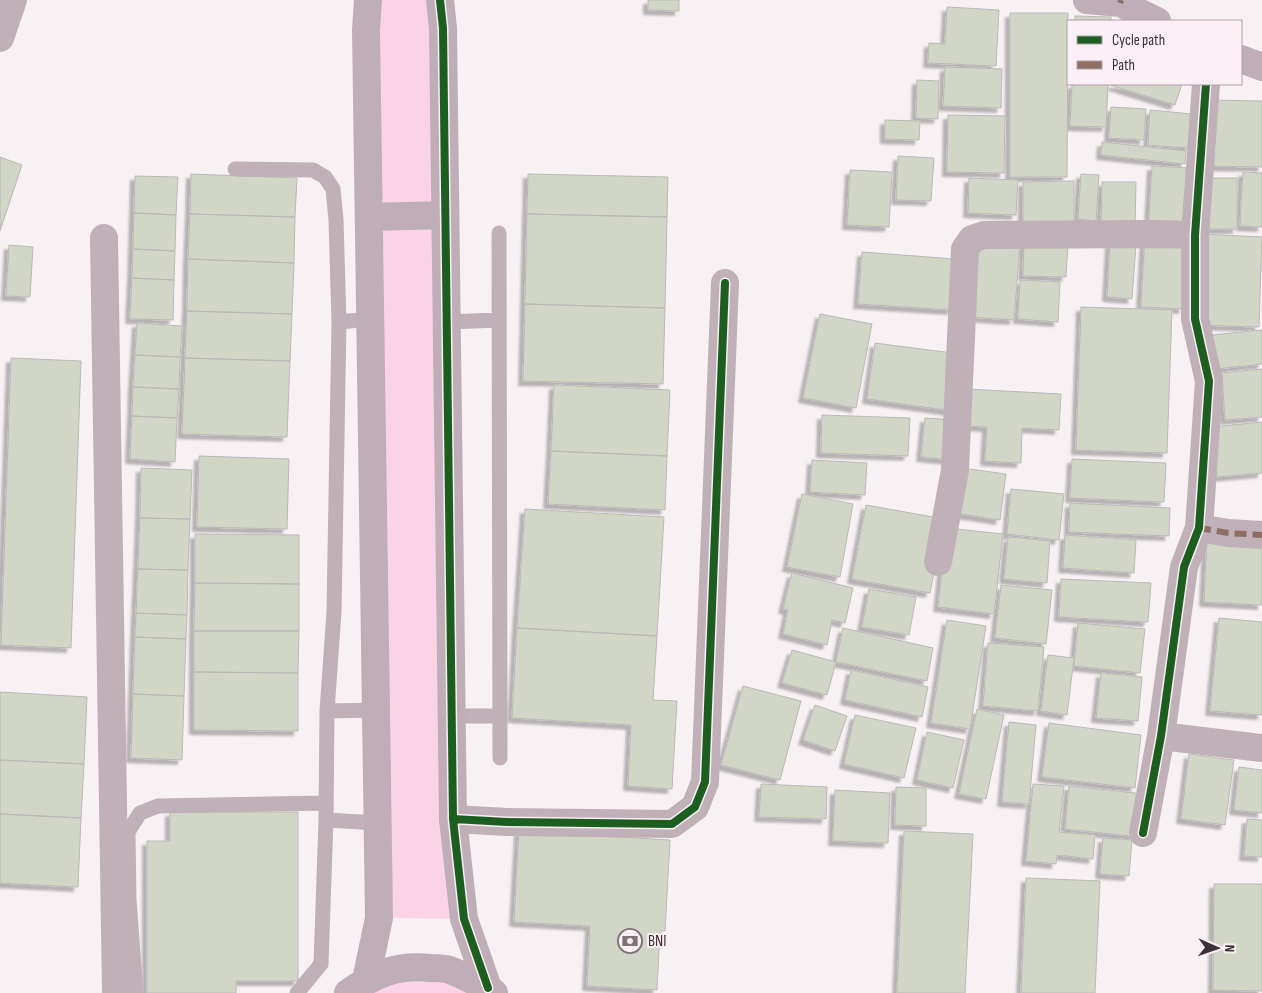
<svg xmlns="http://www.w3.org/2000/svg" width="1262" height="993" font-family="'Sofia Sans Condensed',sans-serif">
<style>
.green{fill:#fbd3e7}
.building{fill:#d2d6c7;stroke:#bab9b6;filter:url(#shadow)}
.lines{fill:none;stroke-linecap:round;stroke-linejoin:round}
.lane{stroke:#c0b0b8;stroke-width:15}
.street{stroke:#c0b0b8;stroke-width:28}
.secondary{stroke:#bfaeb7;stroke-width:28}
.quiet{stroke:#8d6e63;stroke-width:6;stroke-dasharray:12 6;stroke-linecap:butt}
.cycleway-casing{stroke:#fbeef4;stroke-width:11}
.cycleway{stroke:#1b5e20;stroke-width:8}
.labels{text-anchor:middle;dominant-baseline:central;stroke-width:4;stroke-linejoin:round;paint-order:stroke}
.poi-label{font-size:16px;fill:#3b2e34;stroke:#fbeef4;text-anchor:start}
</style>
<defs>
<filter id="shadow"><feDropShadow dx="-4.5" dy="4.5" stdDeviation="1" flood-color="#0004"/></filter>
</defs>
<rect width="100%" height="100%" fill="#f8f1f4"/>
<path class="green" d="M368 0H430L464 919 379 918Z
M419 966 494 993H348Z"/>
<path class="building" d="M648 0H679V11L648 10Z
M947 7 999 10 996 66 928 63 929 43 945 44Z
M1010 13H1068L1067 177H1010Z
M1075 16 1111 17V21H1075Z
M945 67 1002 69 1001 108 943 106Z
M917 80 939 81 938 119 916 118Z
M1072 84H1108L1106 127 1070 126Z
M1110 84H1182L1175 105 1110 85Z
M1206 100 1262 101V167L1205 166Z
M1111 107 1146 109 1144 140 1109 138Z
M1150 110 1192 114 1190 148 1148 145Z
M948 115 1005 116 1004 173 947 172Z
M885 120 920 121 919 140 885 139Z
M1102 142 1186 151 1185 164 1101 155Z
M898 156 934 158 931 201 896 200Z
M0 157 22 165 0 231Z
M1152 166 1189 168 1185 223 1149 221Z
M850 170 892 172 889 227 847 225Z
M1243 172 1262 173V227L1240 226Z
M191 174 297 178 295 217 190 214Z
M528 174 668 177 667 217 527 214Z
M1081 174 1099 175 1096 221 1078 219Z
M135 176 178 177 176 215 134 213Z
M969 178 1018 180 1016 215 968 213Z
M1204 178H1237V229H1203Z
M1074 181V226H1023V182Z
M1102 182H1136L1135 230H1101Z
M134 213 176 215 175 251 133 249Z
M190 214 295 217 294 263 188 259Z
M527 214 667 217 665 308 525 304Z
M1202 234 1262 237 1259 327 1199 325Z
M1145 235 1187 237 1183 309 1141 307Z
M1024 241 1068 243 1066 277 1023 276Z
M973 242 1020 245 1014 320 969 317Z
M1110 243 1136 244 1132 299 1107 297Z
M9 245 33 247 30 297 6 296Z
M133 249 175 251 174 280 132 278Z
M862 252 955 259 952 310 858 304Z
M188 259 294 263 292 314 187 311Z
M132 278 174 280 173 320 130 319Z
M1020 280 1060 282 1058 322 1018 319Z
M525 304 665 308 663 384 523 381Z
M1081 307 1172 310 1167 453 1076 450Z
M187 311 292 314 290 361 185 358Z
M820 314 872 324 856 408 803 398Z
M137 323 182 326 180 357 135 355Z
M1262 330V364L1216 369 1212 335Z
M875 343 960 354 952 411 867 399Z
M135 355 180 357 179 389 133 387Z
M11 358 81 361 71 648 1 645Z
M185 358 290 361 287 437 182 434Z
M1262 369V417L1225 420 1222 373Z
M554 385 670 390 667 456 551 451Z
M133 387 179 389 177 418 132 416Z
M967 389 1061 394 1059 430 1022 428 1021 463 985 461 987 427 966 426Z
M822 415 910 418 908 456 821 453Z
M132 416 177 418 175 462 130 459Z
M925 418 956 420 952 460 921 457Z
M1262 422V473L1216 477 1212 427Z
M551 451 667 456 665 510 548 504Z
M199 456 289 459 287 529 197 527Z
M1072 459 1166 463 1164 502 1070 498Z
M812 460 867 463 865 495 810 492Z
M955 467 1006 474 1000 520 949 512Z
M141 468 192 470 190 519 140 518Z
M1011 489 1064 494 1059 540 1007 534Z
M802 494 853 504 840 577 787 567Z
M1070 503 1170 508 1169 536 1069 532Z
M866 505 944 519 930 593 852 579Z
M525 509 664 517 657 636 517 628Z
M140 518 190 519 188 570 138 569Z
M947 528 1003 534 994 614 938 607Z
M195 534 299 535V584L195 583Z
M1065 535 1136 540 1134 573 1063 568Z
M1008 537 1050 541 1047 583 1004 579Z
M1207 537 1262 540V605L1204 602Z
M138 569 188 570 187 615 136 613Z
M792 573 853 588 845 623 832 620 827 645 783 634 788 610 783 609Z
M1061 579 1151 583 1148 622 1059 617Z
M195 583 299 584V631H194Z
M1001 585 1052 590 1046 644 995 638Z
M869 589 916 597 909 635 862 627Z
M136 613 187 615 186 639 135 637Z
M1219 618 1262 622V715L1210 711Z
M947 620 986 626 970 729 931 723Z
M1078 623 1145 629 1140 673 1074 666Z
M517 628 657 636 653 700 677 701 672 789 628 786 631 725 512 718Z
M843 628 933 648 927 681 836 662Z
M194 631H299L298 673 194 672Z
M135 637 186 639 184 696 133 694Z
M988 643 1044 647 1038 711 983 706Z
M792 650 836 662 827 695 782 683Z
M1048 655 1074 658 1067 715 1041 711Z
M851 670 928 687 922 717 845 700Z
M194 672 298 673V731L194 730Z
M1101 673 1142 677 1138 721 1096 718Z
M743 686 801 701 780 780 721 765Z
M0 692 87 697 84 764 0 760Z
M133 694 184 696 182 760 131 758Z
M815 705 847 716 835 751 803 740Z
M977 709 1004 715 986 799 959 794Z
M855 715 916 728 904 778 844 764Z
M1009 722 1036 725 1029 804 1002 802Z
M1049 723 1141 735 1135 788 1042 777Z
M927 732 964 740 953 788 917 780Z
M1189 754 1234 760 1225 825 1181 819Z
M0 760 84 764 81 818 0 814Z
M1239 767 1262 770V813L1234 810Z
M761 784 827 787 826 819 759 817Z
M1033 784 1064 786 1059 832 1095 835 1093 859 1057 855 1056 864 1026 861Z
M1069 786 1145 794 1141 837 1065 829Z
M896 787 926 788V826L895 825Z
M835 790 890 793 888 843 833 841Z
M170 812H298V981H236V993H147V841H170Z
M0 814 81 818 78 887 0 883Z
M1247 819 1262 820V857L1244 856Z
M519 831 670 840 665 931H660L657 990 587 986 590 926 514 922Z
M904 831 973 834 965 993H897Z
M1103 838 1132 840 1129 876 1100 874Z
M1026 878 1100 881 1095 993H1021Z
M1214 884H1262V991L1213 990Z"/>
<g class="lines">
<path class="lane" d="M235 169 313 170 325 177 333 189 336 220 339 322 334 612 327 711 326 820 378 823
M499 233 500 758
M339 322 370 319
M447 322 499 320
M327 711 376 710
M451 716H500
M136 993 129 900 128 832 140 813 158 806 325 803
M297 993 321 964 326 820"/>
<path class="street" d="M0 38 13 0
M104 238 116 993
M1199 528 1228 533 1262 535
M938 562 955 470 965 249 972 239 984 235 1156 234 1195 235
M1161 736 1262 748
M453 819 507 822 672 824 695 807 705 782 725 283
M1143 833 1161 736 1184 567 1199 528 1209 381 1195 319V235L1206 84"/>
<path class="secondary" d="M440 0 443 28 453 819 464 919 488 988
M1087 0 1120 3 1157 21
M1241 59 1262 67
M369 217 445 215
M366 980 379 918 366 30 368 0
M348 993C375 974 397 964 431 968 437 968 444 968 450 970 463 975 476 982 488 988L494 993"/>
<path class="quiet" d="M1120 3 1121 0
M1199 528 1228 533 1262 535"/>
<defs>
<path id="cycleway" d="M440 0 443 28 453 819 464 919 488 988
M453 819 507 822 672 824 695 807 705 782 725 283
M1143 833 1161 736 1184 567 1199 528 1209 381 1195 319V235L1206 84"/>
</defs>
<use href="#cycleway" class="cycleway-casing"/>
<use href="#cycleway" class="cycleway"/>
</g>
<defs>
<symbol id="bank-ring" viewBox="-11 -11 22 22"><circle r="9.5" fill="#fbeef4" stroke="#7d7277" stroke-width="1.5"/><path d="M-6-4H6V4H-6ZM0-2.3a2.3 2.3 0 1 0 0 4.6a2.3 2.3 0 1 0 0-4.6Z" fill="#7d7277"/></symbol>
</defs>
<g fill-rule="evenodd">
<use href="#bank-ring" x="616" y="927" width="28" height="28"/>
</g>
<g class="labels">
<g class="poi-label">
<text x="648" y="941">BNI</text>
</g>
</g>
<rect x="1067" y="20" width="175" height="65" fill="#fbeef4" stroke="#aea1a7"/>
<rect x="1077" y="36" width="25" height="8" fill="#1b5e20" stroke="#aea1a7"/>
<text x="1112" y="45" font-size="15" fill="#3b2e34">Cycle path</text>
<rect x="1077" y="61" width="25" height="8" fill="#8d6e63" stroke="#aea1a7"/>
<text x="1112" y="70" font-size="15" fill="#3b2e34">Path</text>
<g transform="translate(1217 948) rotate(92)" stroke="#fbeef4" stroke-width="4" paint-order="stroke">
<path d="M0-4L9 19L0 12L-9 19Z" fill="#3b2e34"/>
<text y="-8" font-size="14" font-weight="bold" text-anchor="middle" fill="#3b2e34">N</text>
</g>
</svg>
